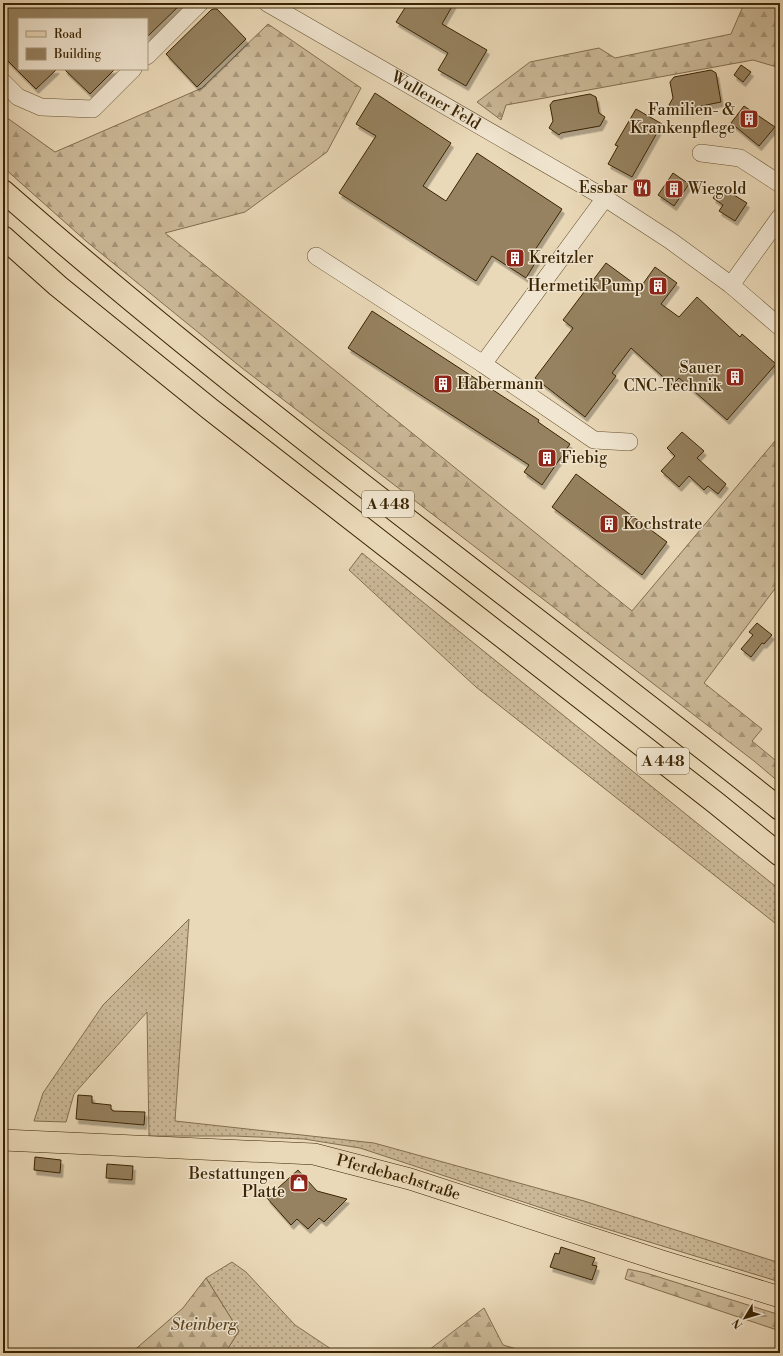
<svg xmlns="http://www.w3.org/2000/svg" width="783" height="1356" font-family="'Libre Bodoni',serif">
<style>
.grass{fill:url(#grass-dots);stroke:#836f4e}
.forest{fill:url(#forest-firs);stroke:#836f4e}
.building{fill:#968261;stroke:#3a2402;filter:url(#shadow)}
.lines{fill:none;stroke-linecap:round;stroke-linejoin:round}
.minor-casing{stroke:#665130;stroke-width:18}
.major-casing{stroke:#3a2402;stroke-width:22}
.highway-casing{stroke:#3a2402;stroke-width:24}
.minor{stroke:#f1e6d1;stroke-width:17}
.major{stroke:#ead9b8;stroke-width:21}
.highway{stroke:#ead9b8;stroke-width:22}
.labels{text-anchor:middle;dominant-baseline:central;stroke-width:3;stroke-linejoin:round;paint-order:stroke}
.shield{fill:#f1e6d1;stroke:#715e40;stroke-width:1}
.shield-label{font-size:15px;font-weight:bold;fill:#3a2402}
.street-label{font-size:16px;fill:#3a2402;stroke:#f1e6d1}
.poi-label{font-size:16px;fill:#3a2402;stroke:#f1e6d1;text-anchor:end}
.park-label{font-size:16px;font-style:italic;fill:#5e4a28;stroke:#f1e6d1}
</style>
<defs>
<pattern id="grass-dots" width="8" height="8" patternUnits="userSpaceOnUse"><rect width="8" height="8" fill="#ccba99"/><path d="M2 2h.1M6 6h.1" fill="none" stroke="#a7977b" stroke-width="1.8" stroke-linecap="round"/></pattern>
<pattern id="forest-firs" width="22" height="20" patternUnits="userSpaceOnUse"><rect width="22" height="20" fill="#ccba99"/><path d="M5 1l3.5 6h-7zM16 11l3.5 6h-7z" fill="#a7977b"/></pattern>
<filter id="shadow"><feDropShadow dx="2.5" dy="4.5" stdDeviation="0" flood-color="#0004"/></filter>
</defs>
<rect width="100%" height="100%" fill="#ead9b8"/>
<filter id="stains"><feTurbulence type="fractalNoise" baseFrequency=".005" numOctaves="4"/><feColorMatrix values="0 0 0 0 .2 0 0 0 0 .09 0 0 0 0 .02 0 0 0 .5 -.17"/></filter>
<radialGradient id="worn" r=".72"><stop offset=".6" stop-color="#630" stop-opacity="0"/><stop offset="1" stop-color="#630" stop-opacity=".3"/></radialGradient>
<path class="grass" d="M362 553 780 890V927L476 687 349 570Z
M189 919 175 1121 374 1143 584 1201 780 1263V1282L587 1223 360 1148 304 1139 234 1136H149L147 1012 74 1094 66 1122 34 1121 43 1093 103 1005Z
M232 1262 246 1272 295 1325 337 1353H225L239 1331 206 1278Z"/>
<path class="forest" d="M743 3H780V68L753 60 506 105 501 120 477 102 530 62 599 48 615 58 731 34 744 4Z
M268 24 361 88 327 152 245 212 165 233 632 611 780 435V582L704 683 762 729 752 741 780 764V783L754 761 242 368 86 241 3 167V115L55 152 202 88Z
M628 1269 646 1273 780 1315V1331L625 1279Z
M206 1278 239 1331 225 1353H131L183 1308Z
M484 1308 503 1345 531 1353H425Z"/>
<path class="building" d="M3 3H182L147 37V19H19V69H57L36 89 3 56Z
M408 3H454L442 24 487 50 466 86 438 70 448 53 396 22Z
M214 9H217L246 39 197 87 166 54 211 10Z
M741 65 751 72 743 82 734 75Z
M64 69H115L90 94Z
M711 70 716 73 721 102 677 111 669 105 673 98 670 82 674 77Z
M375 93 451 143 423 186 446 201 477 153 562 209 531 256 537 260 526 278 492 256 476 281 339 193 376 136 356 124Z
M590 94 596 97 599 113 605 117 600 126 561 133 559 135 549 128 553 121 550 105 553 101Z
M744 106 775 127 759 146 731 123Z
M636 109 662 124 632 177 608 164 618 146 615 145Z
M673 173 689 184 674 206 658 195Z
M721 187 747 203 735 221 719 211 723 205 713 198Z
M606 263 640 288 655 267 677 283 661 304 679 317 697 297 740 337 742 334 776 364 727 420 679 378 672 385 631 348 612 373 616 376 585 417 535 378 573 328 563 320Z
M372 311 539 420 538 422 570 444 542 485 524 472 529 465 348 348Z
M682 432 704 451 697 458 726 484 718 494 708 486 704 490 689 476 679 487 661 471 675 456 667 448Z
M576 474 667 542 642 575 552 507Z
M757 623 772 635 764 644 762 643 751 657 741 649 753 635 749 632Z
M78 1095 92 1096V1103L111 1105V1109L113 1111 145 1112 144 1125 76 1119Z
M35 1157 61 1160 60 1173 34 1170Z
M107 1164 133 1166 132 1180 106 1178Z
M298 1170 317 1191 347 1199 324 1222 319 1218 308 1229 297 1219 291 1225 267 1198Z
M561 1247 595 1258 592 1265 597 1266 592 1280 550 1267 555 1253 559 1254Z"/>
<g class="lines">
<defs>
<g id="minor">
<path id="s1" d="M267 3 605 198 671 241 731 285 780 327"/>
<path d="M147 56 200 3"/>
<path d="M3 82 18 97 41 107 93 109 133 69"/>
<path d="M701 153 740 158 780 184"/>
<path d="M605 198 483 364 594 440 629 442"/>
<path d="M316 256 483 364"/>
<path d="M731 285 780 217"/>
</g>
<g id="major">
<path id="s2" d="M3 1140 314 1154 410 1179 662 1261 780 1297"/>
</g>
<path id="highway" d="M3 191C252 409 521 603 780 809
M3 237 58 286 210 409 716 803 780 855"/>
</defs>
<use href="#minor" class="minor-casing"/>
<use href="#major" class="major-casing"/>
<use href="#highway" class="highway-casing"/>
<use href="#minor" class="minor"/>
<use href="#major" class="major"/>
<use href="#highway" class="highway"/>
</g>
<defs>
<symbol id="building-square" viewBox="-11 -11 22 22"><rect x="-9" y="-9" width="18" height="18" rx="4" fill="#8f2418" stroke="#f1e6d1"/><path d="M-4-6H4V6H1V3H-1V6H-4ZM-2.5-4.3h1.7v1.8h-1.7ZM.8-4.3h1.7v1.8H.8ZM-2.5-1h1.7V.8h-1.7ZM.8-1h1.7V.8H.8Z" fill="#fff"/></symbol>
<symbol id="restaurant-square" viewBox="-11 -11 22 22"><rect x="-9" y="-9" width="18" height="18" rx="4" fill="#8f2418" stroke="#f1e6d1"/><path d="M-5-6h1v4h1v-4h1v4h1v-4h1v5L-1.5 .5V6h-2V.5L-5-1ZM5-6V6H3V1.5H1.5Q1.5-4 5-6Z" fill="#fff"/></symbol>
<symbol id="shop-square" viewBox="-11 -11 22 22"><rect x="-9" y="-9" width="18" height="18" rx="4" fill="#8f2418" stroke="#f1e6d1"/><path d="M-5-2.5h2.3a2.7 3.5 0 0 1 5.4 0H5L5.5 6h-11ZM-1.5-2.5h3a1.5 2.3 0 0 0-3 0Z" fill="#fff"/></symbol>
</defs>
<g fill-rule="evenodd">
<use href="#building-square" x="738" y="108" width="22" height="22"/>
<use href="#restaurant-square" x="631" y="177" width="22" height="22"/>
<use href="#building-square" x="663" y="178" width="22" height="22"/>
<use href="#building-square" x="504" y="247" width="22" height="22"/>
<use href="#building-square" x="647" y="275" width="22" height="22"/>
<use href="#building-square" x="724" y="366" width="22" height="22"/>
<use href="#building-square" x="432" y="373" width="22" height="22"/>
<use href="#building-square" x="536" y="447" width="22" height="22"/>
<use href="#building-square" x="598" y="513" width="22" height="22"/>
<use href="#shop-square" x="288" y="1172" width="22" height="22"/>
</g>
<g class="labels">
<g class="shield">
<rect x="362" y="491" width="52" height="26" rx="3"/>
<rect x="637" y="748" width="52" height="26" rx="3"/>
</g>
<g class="shield-label">
<text x="388" y="504">A 448</text>
<text x="663" y="761">A 448</text>
</g>
<g class="street-label">
<text stroke="none"><textPath href="#s1" startOffset="195">Wullener Feld</textPath></text>
<text stroke="none"><textPath href="#s2" startOffset="399">Pferdebachstraße</textPath></text>
</g>
<g class="poi-label">
<text x="735" y="110">Familien- &amp;<tspan x="735" dy="18">Krankenpflege</tspan></text>
<text x="628" y="188">Essbar</text>
<text x="688" y="189" text-anchor="start">Wiegold</text>
<text x="529" y="258" text-anchor="start">Kreitzler</text>
<text x="644" y="286">Hermetik Pump</text>
<text x="721" y="368">Sauer<tspan x="721" dy="18">CNC-Technik</tspan></text>
<text x="457" y="384" text-anchor="start">Habermann</text>
<text x="561" y="458" text-anchor="start">Fiebig</text>
<text x="623" y="524" text-anchor="start">Kochstrate</text>
<text x="285" y="1174">Bestattungen<tspan x="285" dy="18">Platte</tspan></text>
</g>
<g class="park-label">
<text x="204" y="1325">Steinberg</text>
</g>
</g>
<rect width="783" height="1356" fill="none" stroke="#ead9b8" stroke-width="16"/>
<rect x="4" y="4" width="775" height="1348" fill="none" stroke="#3a2402" stroke-width="2"/>
<rect x="8" y="8" width="767" height="1340" fill="none" stroke="#3a2402"/>
<rect x="18" y="18" width="130" height="52" fill="#f1e6d1" stroke="#a8987e"/>
<rect x="26" y="31" width="20" height="6" fill="#ead9b8" stroke="#a8987e"/>
<text x="54" y="38" font-size="12" fill="#3a2402">Road</text>
<rect x="26" y="48" width="20" height="12" fill="#968261" stroke="#a8987e"/>
<text x="54" y="58" font-size="12" fill="#3a2402">Building</text>
<g transform="translate(745 1318) rotate(232)" stroke="#f1e6d1" stroke-width="3" paint-order="stroke">
<path d="M0-3L7 15L0 10L-7 15Z" fill="#3a2402"/>
<text y="-6" font-size="11" font-weight="bold" text-anchor="middle" fill="#3a2402">N</text>
</g>
<rect width="100%" height="100%" filter="url(#stains)"/>
<rect width="100%" height="100%" fill="url(#worn)"/>
</svg>
